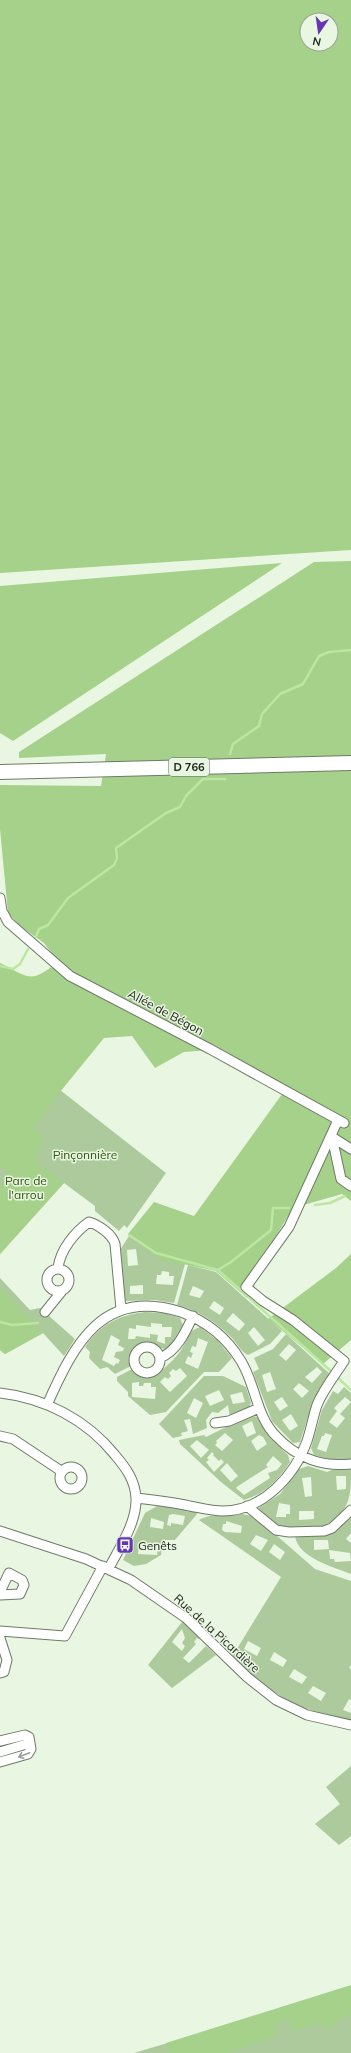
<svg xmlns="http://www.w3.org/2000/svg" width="351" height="2053" font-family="Mulish,sans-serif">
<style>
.green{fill:#acca9b;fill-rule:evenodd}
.forest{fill:#a5d18b;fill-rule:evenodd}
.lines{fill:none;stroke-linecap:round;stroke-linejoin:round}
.stream{stroke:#bbe7a0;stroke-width:2.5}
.street-casing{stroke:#6e7a67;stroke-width:11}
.primary-casing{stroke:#6e7a67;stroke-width:16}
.street{stroke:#fff;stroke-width:9}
.primary{stroke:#fff;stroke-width:14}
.oneway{stroke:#9b9d99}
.labels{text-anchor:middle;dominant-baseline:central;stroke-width:3;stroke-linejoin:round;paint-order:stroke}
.shield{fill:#e9f7e2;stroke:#5c6458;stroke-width:1}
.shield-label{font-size:11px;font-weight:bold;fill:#20251d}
.street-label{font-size:12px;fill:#20251d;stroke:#e9f7e2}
.park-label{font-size:12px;fill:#2c5309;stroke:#e9f7e2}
.poi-label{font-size:12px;fill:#20251d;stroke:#e9f7e2;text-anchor:start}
</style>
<rect width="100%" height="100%" fill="#e9f7e2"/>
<path class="green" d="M0 1043 166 1173 127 1228 124 1225 119 1231 95 1211V1206L64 1183 0 1254Z
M129 1236 150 1250 185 1264 174 1303 155 1300 125 1301 120 1250ZM136 1249 138 1265 128 1266 127 1250ZM162 1271 169 1272V1276H174L173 1285 156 1284 157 1275H161ZM143 1285V1294H130V1286Z
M188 1265 216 1272 282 1331 270 1344 248 1355C241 1352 236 1342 231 1337 216 1322 197 1310 177 1305ZM193 1286 204 1291 200 1298 189 1295ZM214 1301 224 1308 220 1315 209 1308ZM233 1313 245 1324 239 1331 226 1321ZM254 1327 265 1340 258 1346 248 1333Z
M0 1278 30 1310 40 1308 75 1339 64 1356 43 1333 5 1354 0 1350Z
M145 1312 164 1313 180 1318 183 1325 170 1346 164 1349C150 1344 140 1339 131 1354V1366L115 1374 107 1367 100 1369 89 1358 90 1352 85 1347C100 1325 118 1315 145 1312ZM151 1323 162 1324V1327H172L171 1337H165V1344L157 1341 158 1335 150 1334V1338L136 1336 135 1339H128L129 1328 136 1329V1325L151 1327ZM111 1335 120 1340 118 1345 124 1348 123 1351 116 1352 114 1357 120 1360 118 1364 116 1363 114 1366 102 1360Z
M200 1327 218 1341 232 1358 219 1372H204L166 1412 150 1415 128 1396V1392L117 1381V1377L132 1369C146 1390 172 1363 181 1350 185 1344 188 1336 192 1331 194 1329 198 1328 200 1327ZM198 1338 208 1342 198 1369 185 1363 188 1356 191 1358 193 1353 190 1352 192 1346 196 1347ZM180 1368 187 1376 170 1392 160 1382 165 1377 168 1379 171 1376 169 1373 173 1369 176 1371ZM139 1382V1386H143L144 1383H151V1387H156L155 1399 132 1397V1383Z
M286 1334 330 1374 314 1399 300 1442 293 1443 272 1421 253 1372 259 1369 254 1358 273 1349ZM289 1344 296 1350 286 1361 279 1355ZM317 1367 322 1372 312 1383 305 1377ZM270 1372 276 1389 267 1392 262 1375ZM299 1383 309 1391 302 1398 293 1389ZM282 1397 288 1406 280 1411 274 1402ZM291 1414 298 1426 290 1431 282 1420Z
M204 1376H223L246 1387 251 1403 248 1409 230 1418 228 1405 218 1413 212 1412 206 1420 207 1428 193 1434 190 1419 184 1420 188 1431 181 1433 182 1436 173 1438 159 1424ZM219 1390 224 1400 210 1406 205 1396ZM242 1392 245 1402 233 1404 230 1395ZM194 1398 203 1403 196 1418 187 1413Z
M344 1387 351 1393V1460H334L314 1455 311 1448 322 1410 333 1391 338 1394ZM345 1397 351 1402 340 1414 345 1418 337 1428 329 1422 337 1411 334 1408ZM325 1433 332 1435 326 1452 317 1449 322 1436H324Z
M250 1415 257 1417 270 1438 288 1455 290 1462C278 1480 265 1494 244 1500L221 1482 180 1444 179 1440 204 1435 206 1437ZM252 1421 256 1433 247 1437 242 1426ZM225 1433 233 1440 222 1451 215 1445 217 1443 216 1441ZM259 1435 263 1437 267 1444 257 1451 251 1441ZM197 1440 209 1450 201 1458 190 1446ZM212 1452 214 1454 213 1455 219 1461 221 1459 224 1462 214 1472 206 1462 209 1460 207 1458ZM273 1456 282 1464 277 1470 268 1473 270 1478 244 1495 236 1488 238 1486 268 1467 266 1465ZM227 1463 238 1476 231 1482 220 1470Z
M308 1466 327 1472 332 1470 351 1469C351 1490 351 1502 339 1516 334 1521 330 1525 324 1527L288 1528 277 1526 259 1513V1508L280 1494 299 1469ZM336 1476H346V1489L337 1490ZM311 1477 312 1496 305 1497 302 1478ZM279 1503 290 1505V1514H286V1517H276ZM299 1511H314V1519L299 1520Z
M159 1505 196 1512 197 1514 175 1540H163L161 1555 146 1564 134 1566 123 1560 145 1513ZM173 1514 185 1516 183 1525 171 1523V1526L167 1525 169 1515ZM151 1518 164 1522 163 1529 150 1527ZM139 1545 158 1546 157 1555 138 1554Z
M242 1514 252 1516 268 1528 315 1569 351 1581V1665L349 1668 351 1669V1700L349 1699 343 1710 351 1713V1721C295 1709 274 1696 232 1657L281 1577 199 1520C215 1512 225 1517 242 1514ZM226 1521 242 1526 241 1533 225 1532 222 1530 223 1524H226ZM256 1535 268 1540 261 1551 250 1544ZM274 1544 285 1552 280 1560 269 1552ZM248 1641 261 1648 257 1656 244 1649ZM274 1652 287 1660 283 1667 270 1660ZM294 1669 307 1677 302 1684 289 1677ZM313 1686 326 1693 321 1701 308 1693Z
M351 1515V1533L346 1539 351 1543V1574C334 1567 298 1558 295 1536L320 1535ZM314 1540H328L329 1549 314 1550ZM329 1550 350 1553 351 1561 335 1562 334 1559H330Z
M182 1622 187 1623 200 1640 197 1638 194 1642 196 1644 183 1658 189 1663 206 1646 216 1655 172 1688 148 1665ZM182 1629 185 1638 182 1643 185 1646 182 1651 172 1642Z
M351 1766V1836L339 1845 315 1824 340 1804 326 1787Z
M351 1988V2053H134Z"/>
<path class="forest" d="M0 0H351V550L0 573ZM307 20H331V44H307Z
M351 561V1201L342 1194 293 1208 260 1262 247 1298 216 1271 160 1259 128 1234 154 1202 194 1216 285 1090 209 1050 184 1052 155 1068 132 1036 104 1038 60 1092 34 1128 44 1136 35 1161 64 1183 0 1254V1190L8 1173 0 1165V963C30 978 30 984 58 962L44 943 20 926 8 913 0 829V785L101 786 106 754 19 758V752L314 562Z
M282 563 13 741 0 733V586Z
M351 1254V1340L323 1364 268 1319 336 1268Z
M0 1288 43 1333 5 1354 0 1350Z
M351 1985V2014L343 2018 328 2030 321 2023 292 2031 288 2019 276 2024 277 2036 228 2053H169L166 2043Z"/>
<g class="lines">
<path class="stream" d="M230 754 233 744 259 726 262 714 280 694 303 684 319 656 329 652 351 650
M34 941 39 929 48 925 68 898 114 865 117 859 116 848 166 813 180 807 186 796 203 779H225
M0 966 13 969 20 964 28 949
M315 1205 330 1203 345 1196
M129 1235 156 1253 218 1270 333 1373
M218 1270 231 1262 271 1230 273 1208H289
M0 1322 12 1325 38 1323
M337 1377 351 1390"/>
<defs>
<path id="street" d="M0 898 2 911 8 922 70 976 210 1049 344 1123
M332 1137 341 1179 351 1186
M332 1137 351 1149
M58 1268C60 1250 75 1232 89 1222 99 1225 112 1234 115 1244L121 1309
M47 1280a11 11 0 1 1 22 0a11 11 0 1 1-22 0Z
M45 1312 62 1291
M134 1360a13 13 0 1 1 26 0a13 13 0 1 1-26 0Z
M160 1358C177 1351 185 1333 193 1316
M0 1393C45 1398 87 1420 115 1455 126 1468 135 1480 136 1498 137 1522 120 1547 109 1568
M47 1405C74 1344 103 1287 181 1312 206 1321 227 1338 241 1361 256 1385 256 1417 277 1437 297 1458 323 1467 351 1464
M215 1423 229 1421 259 1408
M0 1436 13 1439 61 1471
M60 1478a11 11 0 1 1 22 0a11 11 0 1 1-22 0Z
M136 1498C154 1500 172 1502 190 1506 201 1508 212 1511 223 1511 263 1511 295 1475 307 1441 311 1429 313 1417 317 1405 323 1390 335 1375 344 1361L293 1320 263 1301 246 1287 289 1227 338 1120
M247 1506 276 1530 289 1532 324 1531 332 1528 351 1510
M0 1531 86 1559 131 1580 186 1618 247 1677 276 1700 307 1715 351 1725
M0 1592 9 1573 22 1580 24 1585 20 1594 0 1595
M0 1631 65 1636 103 1566
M0 1638 7 1660 4 1672 0 1673
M0 1741 25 1735 29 1737 31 1749 28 1754 0 1762
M0 1752 30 1743"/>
<path id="primary" d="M0 772 351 763"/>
</defs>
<use href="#street" class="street-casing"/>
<use href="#primary" class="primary-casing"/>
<use href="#street" class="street"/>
<use href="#primary" class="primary"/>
</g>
<defs><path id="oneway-shaft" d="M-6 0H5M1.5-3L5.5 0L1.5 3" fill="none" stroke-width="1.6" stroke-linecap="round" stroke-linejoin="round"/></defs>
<use class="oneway" href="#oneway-shaft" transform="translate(24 1755) rotate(159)"/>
<defs>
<symbol id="bus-square" viewBox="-11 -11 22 22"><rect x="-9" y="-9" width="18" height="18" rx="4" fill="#6337af" stroke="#e9f7e2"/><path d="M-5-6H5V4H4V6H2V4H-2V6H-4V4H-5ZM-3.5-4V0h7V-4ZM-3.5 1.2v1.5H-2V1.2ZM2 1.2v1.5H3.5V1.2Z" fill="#fff"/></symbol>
</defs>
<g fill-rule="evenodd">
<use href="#bus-square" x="115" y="1535" width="20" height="20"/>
</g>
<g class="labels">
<rect class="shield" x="169" y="758" width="40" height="18" rx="3"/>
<g class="shield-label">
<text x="189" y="767">D 766</text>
</g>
<g class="street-label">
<text transform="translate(166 1012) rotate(28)">Allée de Bégon</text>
<text transform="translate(217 1633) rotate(42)">Rue de la Picardière</text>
</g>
<g class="park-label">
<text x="85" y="1154">Pinçonnière</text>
<text x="26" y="1180">Parc de<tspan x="26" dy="14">l'arrou</tspan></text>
</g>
<g class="poi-label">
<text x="138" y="1545">Genêts</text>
</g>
</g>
<g transform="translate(319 32) rotate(193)"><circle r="19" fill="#e9f7e2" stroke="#99a393"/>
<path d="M0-3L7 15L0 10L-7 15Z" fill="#6337af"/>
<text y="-6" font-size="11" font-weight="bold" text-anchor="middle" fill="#20251d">N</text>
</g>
</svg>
